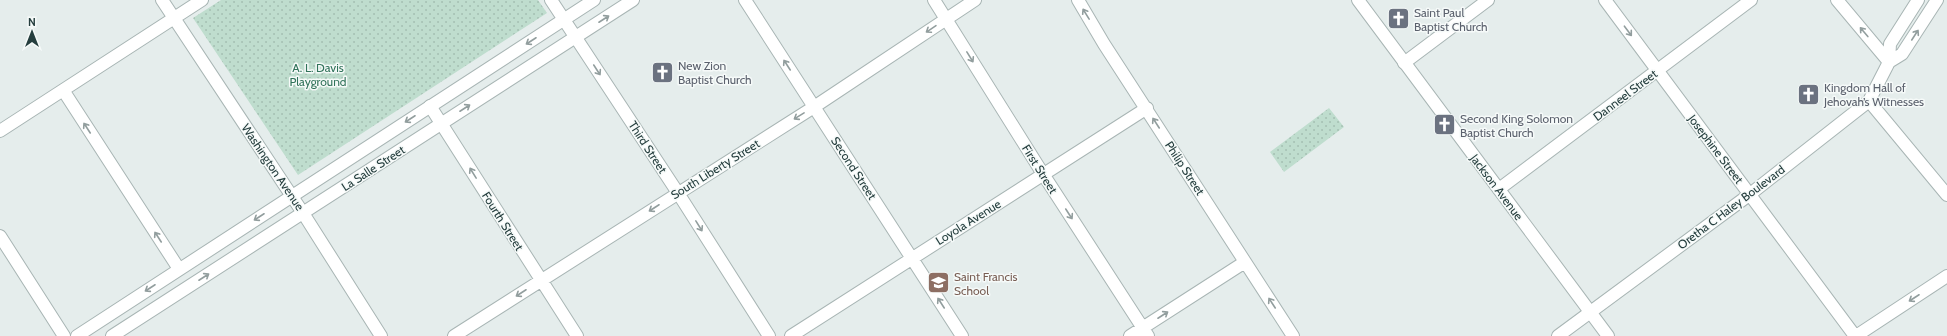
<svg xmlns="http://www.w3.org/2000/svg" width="1947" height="336" font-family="Cabin,sans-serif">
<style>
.park{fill:url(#park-dots)}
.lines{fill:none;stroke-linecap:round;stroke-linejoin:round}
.minor-casing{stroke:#a8b5b4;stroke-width:14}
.tertiary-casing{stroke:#a8b5b4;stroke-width:14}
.minor{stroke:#fff;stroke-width:12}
.tertiary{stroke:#fff;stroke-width:12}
.oneway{stroke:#929e9e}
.labels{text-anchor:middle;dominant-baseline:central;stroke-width:3;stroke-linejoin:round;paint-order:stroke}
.worship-label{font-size:12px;fill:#5b616d;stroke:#f6faf9;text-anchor:start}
.park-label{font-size:12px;fill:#31735a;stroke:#f6faf9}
.street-label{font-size:12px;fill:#253e3e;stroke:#f6faf9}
.education-label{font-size:12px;fill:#785e54;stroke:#f6faf9;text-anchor:start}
</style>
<defs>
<pattern id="park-dots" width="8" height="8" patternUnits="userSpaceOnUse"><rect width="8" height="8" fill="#bfddce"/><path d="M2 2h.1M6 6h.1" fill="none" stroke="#a4bfb2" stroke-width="1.8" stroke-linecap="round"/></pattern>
</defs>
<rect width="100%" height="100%" fill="#e5edec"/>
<path class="park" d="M221 0H538L547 13 298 175 193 18Z
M1329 108 1344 127 1284 172 1270 152Z"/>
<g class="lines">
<defs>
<path id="minor" d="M162 0 303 213 381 336
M551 0 678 193 769 336
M745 0 962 336
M934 0 1043 174 1148 336
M1078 0 1104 44 1293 336
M1605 0 1855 336
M1837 0 1889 62
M1889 62 1902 54 1937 0
M1404 63 1488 0
M63 90 179 269
M1869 101 1947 195
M430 106 577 336
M0 131 202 0
M1499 189 1751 0
M0 236 64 336
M454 336 814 107 975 0
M791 336 1147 108
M1130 336 1245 262
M1558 336 1749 195 1869 101 1889 62 1890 44 1918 0
M1856 336 1947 276"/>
<path id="tertiary" d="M1358 0 1608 336
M77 336 594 0
M112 336 633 0"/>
</defs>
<use href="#minor" class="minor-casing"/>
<use href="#tertiary" class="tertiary-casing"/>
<use href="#minor" class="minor"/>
<use href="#tertiary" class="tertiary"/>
</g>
<defs><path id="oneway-shaft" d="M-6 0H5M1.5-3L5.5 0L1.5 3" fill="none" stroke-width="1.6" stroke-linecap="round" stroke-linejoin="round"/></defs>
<g class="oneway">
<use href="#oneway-shaft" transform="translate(1086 14) rotate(-122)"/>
<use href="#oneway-shaft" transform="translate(604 19) rotate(-33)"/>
<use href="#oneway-shaft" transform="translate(931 29) rotate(146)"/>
<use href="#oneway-shaft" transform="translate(1628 31) rotate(53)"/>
<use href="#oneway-shaft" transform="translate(1864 32) rotate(-130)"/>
<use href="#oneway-shaft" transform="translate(1915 35) rotate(-57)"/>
<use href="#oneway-shaft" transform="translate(531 41) rotate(147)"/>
<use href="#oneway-shaft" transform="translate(970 57) rotate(58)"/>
<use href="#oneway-shaft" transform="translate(787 65) rotate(-123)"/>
<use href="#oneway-shaft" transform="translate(597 70) rotate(57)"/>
<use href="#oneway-shaft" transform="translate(465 108) rotate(-33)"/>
<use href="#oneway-shaft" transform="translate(799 116) rotate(148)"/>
<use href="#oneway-shaft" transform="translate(410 119) rotate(147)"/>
<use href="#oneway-shaft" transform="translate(1156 123) rotate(-123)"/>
<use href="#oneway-shaft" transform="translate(87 128) rotate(-123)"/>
<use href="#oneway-shaft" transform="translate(473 173) rotate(-122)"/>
<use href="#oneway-shaft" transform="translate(654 208) rotate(147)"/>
<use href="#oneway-shaft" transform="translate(1069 214) rotate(57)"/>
<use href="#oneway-shaft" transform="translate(259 217) rotate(147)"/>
<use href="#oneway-shaft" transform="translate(699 226) rotate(58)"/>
<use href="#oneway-shaft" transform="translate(158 237) rotate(-123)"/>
<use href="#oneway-shaft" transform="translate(204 277) rotate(-33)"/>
<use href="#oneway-shaft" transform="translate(150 288) rotate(147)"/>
<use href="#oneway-shaft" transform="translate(521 293) rotate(147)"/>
<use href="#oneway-shaft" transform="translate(1914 298) rotate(147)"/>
<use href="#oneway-shaft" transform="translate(941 303) rotate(-123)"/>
<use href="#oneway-shaft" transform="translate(1272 303) rotate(-123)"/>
<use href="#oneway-shaft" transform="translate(1163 315) rotate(-33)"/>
</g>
<defs>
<symbol id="church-square" viewBox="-11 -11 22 22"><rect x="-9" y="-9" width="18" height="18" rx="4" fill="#6b7280" stroke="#f6faf9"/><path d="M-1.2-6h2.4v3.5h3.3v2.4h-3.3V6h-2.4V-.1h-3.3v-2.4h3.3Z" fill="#fff"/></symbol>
<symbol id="school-square" viewBox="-11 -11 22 22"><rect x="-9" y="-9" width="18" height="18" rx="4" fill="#8d6e63" stroke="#f6faf9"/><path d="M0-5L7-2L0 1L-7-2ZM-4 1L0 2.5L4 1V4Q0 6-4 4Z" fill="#fff"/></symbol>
</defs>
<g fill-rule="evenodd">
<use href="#church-square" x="1386" y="6" width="25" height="25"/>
<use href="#church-square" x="650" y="60" width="25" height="25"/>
<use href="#church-square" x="1796" y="82" width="25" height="25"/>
<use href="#church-square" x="1432" y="112" width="25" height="25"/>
<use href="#school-square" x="926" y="270" width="25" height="25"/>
</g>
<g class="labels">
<g class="worship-label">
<text x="1414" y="12">Saint Paul<tspan x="1414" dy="14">Baptist Church</tspan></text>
<text x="678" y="65">New Zion<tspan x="678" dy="14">Baptist Church</tspan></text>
<text x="1824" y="87">Kingdom Hall of<tspan x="1824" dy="14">Jehovah’s Witnesses</tspan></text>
<text x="1460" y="118">Second King Solomon<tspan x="1460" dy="14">Baptist Church</tspan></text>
</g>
<g class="park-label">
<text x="318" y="67">A. L. Davis<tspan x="318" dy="14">Playground</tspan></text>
</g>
<g class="street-label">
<text transform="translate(1625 95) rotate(-37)">Danneel Street</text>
<text transform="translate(648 147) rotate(57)">Third Street</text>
<text transform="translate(1716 149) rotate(53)">Josephine Street</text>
<text transform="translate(273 167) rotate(56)">Washington Avenue</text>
<text transform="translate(373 168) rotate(-33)">La Salle Street</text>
<text transform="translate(854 168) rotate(57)">Second Street</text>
<text transform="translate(1185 168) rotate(57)">Philip Street</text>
<text transform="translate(715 169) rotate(-32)">South Liberty Street</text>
<text transform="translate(1040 169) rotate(58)">First Street</text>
<text transform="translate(1497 187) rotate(53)">Jackson Avenue</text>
<text transform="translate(1731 207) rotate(-37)">Oretha C Haley Boulevard</text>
<text transform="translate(503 221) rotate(58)">Fourth Street</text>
<text transform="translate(968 222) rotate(-32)">Loyola Avenue</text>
</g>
<g class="education-label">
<text x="954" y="276">Saint Francis<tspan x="954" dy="14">School</tspan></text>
</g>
</g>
<g transform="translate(32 32)" stroke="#f6faf9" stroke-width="3" paint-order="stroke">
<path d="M0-3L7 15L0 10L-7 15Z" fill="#253e3e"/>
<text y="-6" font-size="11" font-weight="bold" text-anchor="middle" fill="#253e3e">N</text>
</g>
</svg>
